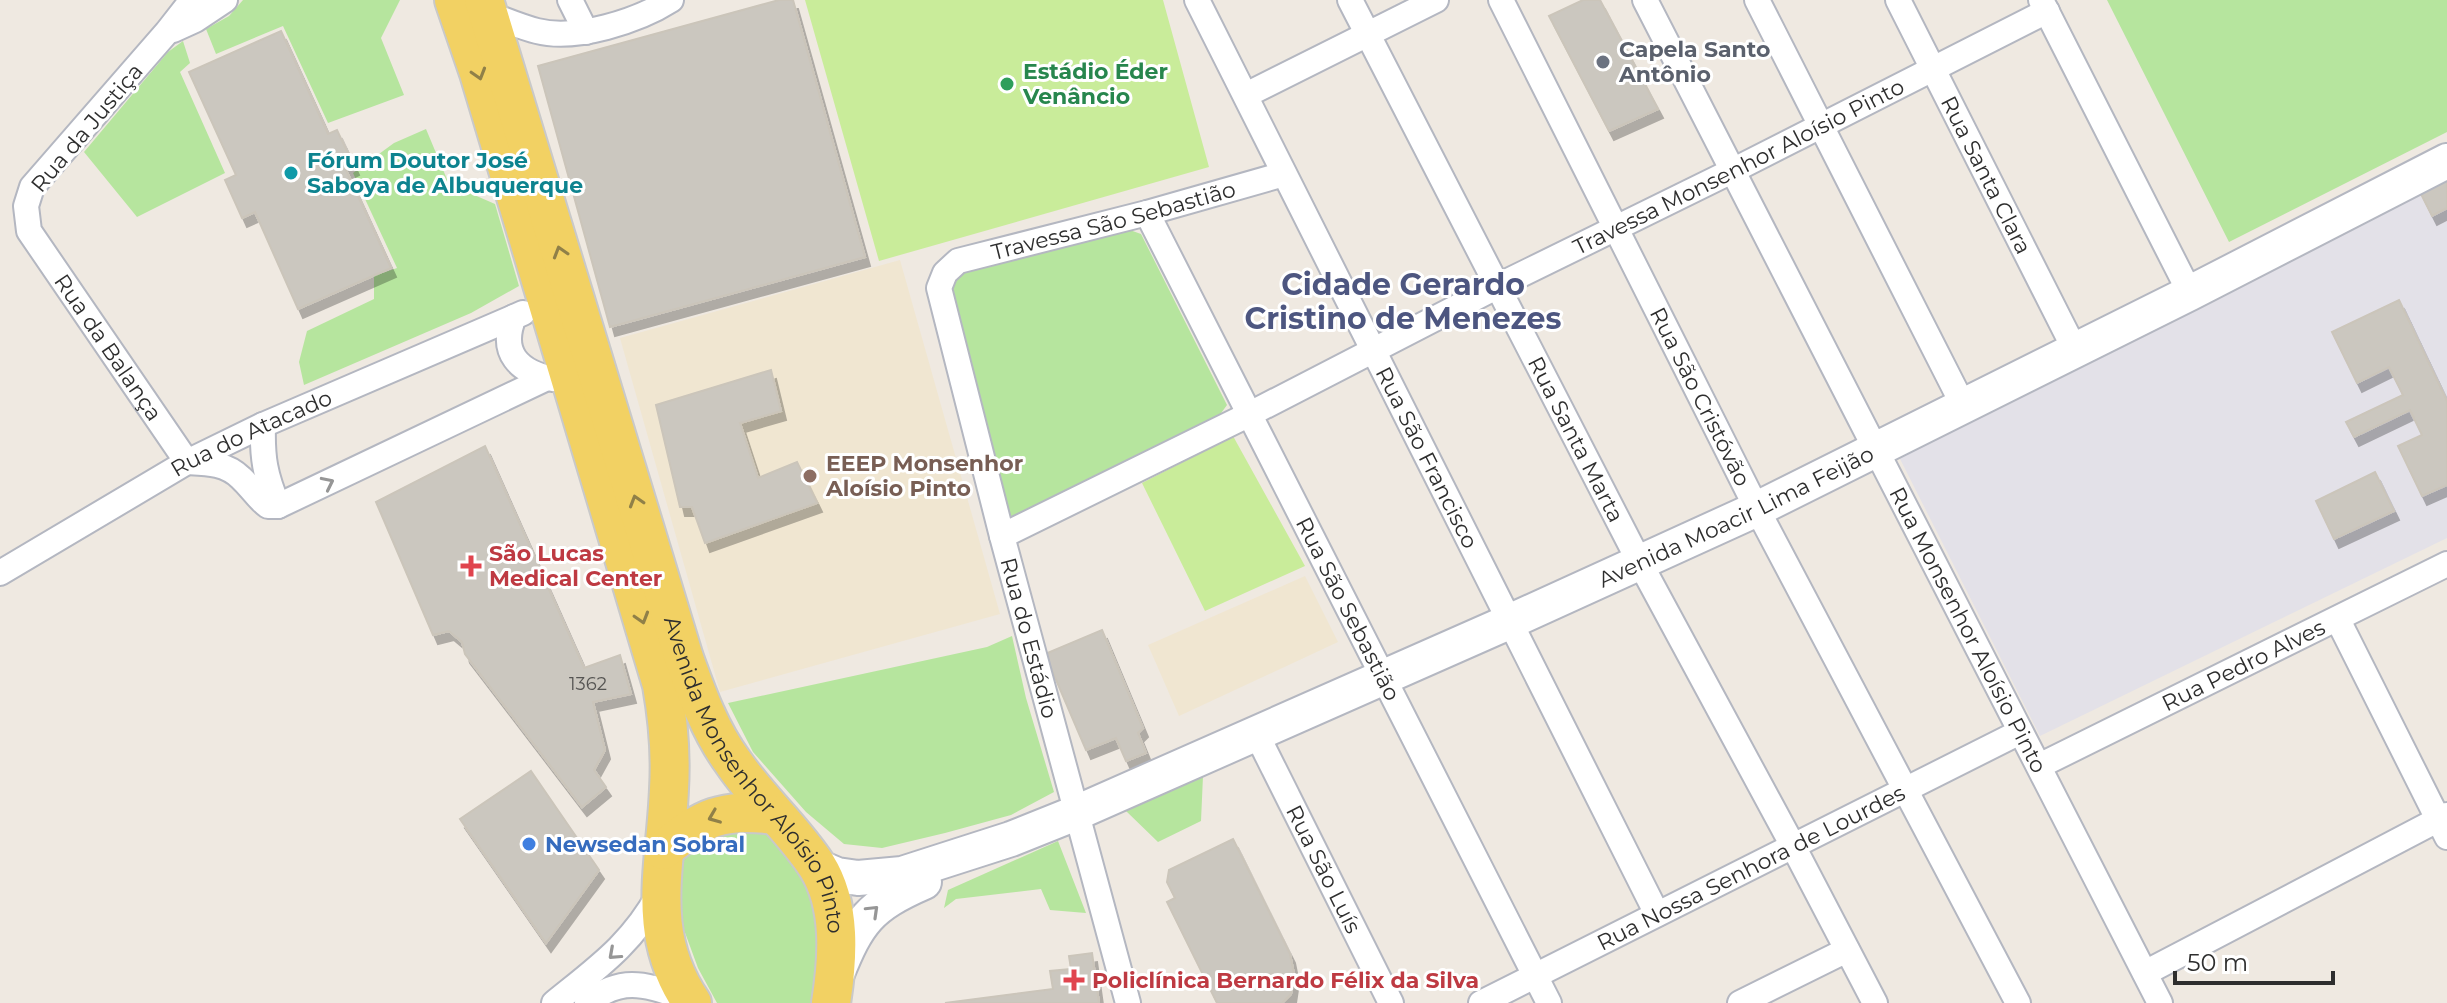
<svg xmlns="http://www.w3.org/2000/svg" width="2447" height="1003" font-family="Montserrat,sans-serif">
<style>
.industrial{fill:#e3e1e8}
.education{fill:#f0e6d1}
.green{fill:#b6e59e}
.pitch{fill:#c9ec9a}
.building{fill:#cbc7bf;stroke:#cbc5ba;stroke-width:2;filter:url(#shadow)}
.lines{fill:none;stroke-linecap:round;stroke-linejoin:round}
.minor-casing{stroke:#b4b7c1;stroke-width:28}
.secondary-casing{stroke:#b4b7c1;stroke-width:38}
.primary-casing{stroke:#c9c9c9;stroke-width:42}
.minor{stroke:#fff;stroke-width:24}
.secondary{stroke:#fff;stroke-width:34}
.primary{stroke:#f2d163;stroke-width:38}
.oneway{stroke:#908048}
.oneway2{stroke:#969696}
.worship-dot{fill:#6b7280;stroke:#fff;stroke-width:3}
.leisure-dot{fill:#2e9e5b;stroke:#fff;stroke-width:3}
.culture-dot{fill:#0f9aa8;stroke:#fff;stroke-width:3}
.education-dot{fill:#8d6e63;stroke:#fff;stroke-width:3}
.health-dot{fill:#e0444e;stroke:#fff;stroke-width:3}
.shop-dot{fill:#3f7fe0;stroke:#fff;stroke-width:3}
.labels{text-anchor:middle;dominant-baseline:central;stroke-width:6;stroke-linejoin:round;paint-order:stroke}
.number-label{font-size:18px;fill:#555452}
.worship-label{font-size:22px;font-weight:bold;fill:#5b616d;stroke:#fff;text-anchor:start}
.leisure-label{font-size:22px;font-weight:bold;fill:#27864d;stroke:#fff;text-anchor:start}
.street-label{font-size:22px;fill:#2e2e2e;stroke:#fff}
.culture-label{font-size:22px;font-weight:bold;fill:#0d838f;stroke:#fff;text-anchor:start}
.education-label{font-size:22px;font-weight:bold;fill:#785e54;stroke:#fff;text-anchor:start}
.health-label{font-size:22px;font-weight:bold;fill:#be3a42;stroke:#fff;text-anchor:start}
.shop-label{font-size:22px;font-weight:bold;fill:#366cbe;stroke:#fff;text-anchor:start}
.district-label{font-size:30px;font-weight:bold;fill:#4d5680;stroke:#fff}
</style>
<defs>
<filter id="shadow"><feDropShadow dx="5" dy="9" stdDeviation="0" flood-color="#0004"/></filter>
</defs>
<rect width="100%" height="100%" fill="#efe9e1"/>
<path class="industrial" d="M2447 175V538L2040 736 1895 449Z"/>
<path class="education" d="M900 260 1000 614 720 692 620 338Z
M1305 576 1338 642 1179 716 1148 645Z"/>
<path class="green" d="M243 0H400L381 38 404 95 328 123 283 26 216 54 206 29 229 16Z
M2107 0H2447V132L2229 242Z
M183 41 190 63 180 72 225 173 137 217 84 152 168 52Z
M426 129 449 184 495 204 519 286 471 313 304 385 299 362 307 331 374 299V276L397 268 353 173 394 143Z
M1127 229 1141 234 1227 405 1219 416 1014 520 1004 507 946 295 959 271Z
M1012 636 1026 698 1054 792 1011 815 945 833 882 848 844 844 806 812 753 752 728 703 987 647Z
M1203 776 1201 821 1158 842 1126 811Z
M729 822 780 834 822 905 816 1003H717L698 968 673 900 683 857Z
M1058 841 1086 913 1050 910 1041 889 956 899 944 908 948 890Z"/>
<path class="pitch" d="M805 0H1163L1209 167 879 261Z
M1233 436 1305 566 1205 611 1142 483Z"/>
<path class="building" d="M779 0H793L865 257 610 327 538 66Z
M1583 0H1600L1658 109 1609 131 1549 16Z
M281 31 328 134 337 130 354 166 346 170 391 268 298 309 255 212 242 218 225 180 236 175 189 72Z
M2447 176V208L2432 216 2419 190Z
M2399 300 2447 401V485L2422 496 2398 446 2422 435 2410 410 2354 437 2346 422 2403 395 2389 367 2357 383 2332 332Z
M771 370 781 411 740 423 758 478 797 462 817 503 705 543 692 507H680L656 405Z
M485 446 584 668 620 655 631 694 593 702 605 750 594 770 606 787 582 807 465 654 462 642 449 631 433 635 376 502Z
M2375 472 2394 511 2334 539 2316 501Z
M1102 630 1143 728 1138 733 1146 753 1126 761 1116 738 1086 750 1045 654Z
M531 771 599 870 546 943 460 819Z
M1233 839 1290 954 1294 974 1291 994 1282 1003H1217L1167 902 1175 898 1167 882 1169 870Z
M1092 953 1099 1003H945L1053 989 1050 971 1071 969 1069 956Z"/>
<g class="lines">
<defs>
<g id="minor">
<path id="s1" d="M192 0 167 32 32 187 26 206 29 231 187 462C207 463 226 463 241 478 251 487 257 498 268 506H278L547 378"/>
<path d="M570 0 586 32"/>
<path id="s2" d="M1197 0 1657 914"/>
<path id="s3" d="M1350 0 1640 563 1793 846 1875 1003"/>
<path id="s4" d="M1501 0 1757 509 2018 1003"/>
<path id="s5" d="M1645 0 2160 1003"/>
<path d="M1757 0 1963 405"/>
<path id="s6" d="M1898 0 2075 350"/>
<path d="M2041 0 2190 293"/>
<path d="M489 14C505 20 521 27 537 31 576 41 638 21 671 0"/>
<path d="M173 30 195 20 225 0"/>
<path d="M1246 95 1436 0"/>
<path id="s7" d="M1147 213 1549 1003"/>
<path d="M523 313 514 317C499 353 519 372 553 379"/>
<path d="M263 425C262 458 265 475 278 506"/>
<path id="s8" d="M1002 536 1248 415 1498 286 1732 171 2047 11"/>
<path id="s9" d="M0 573 187 462 263 425 514 317"/>
<path d="M2338 620 2447 837"/>
<path id="s10" d="M1256 733 1391 1003"/>
<path id="s11" d="M2039 766 2447 564"/>
<path d="M2145 973 2447 815"/>
<path d="M554 1003C597 968 632 944 659 894"/>
<path d="M587 1003C624 974 648 986 689 999"/>
<path id="s12" d="M1128 1003 1002 536 939 288 945 273 958 261 1147 213 1284 174"/>
<path id="s13" d="M1481 1003 2020 732"/>
<path d="M1740 1003 1847 950"/>
</g>
<g id="secondary">
<path id="s14" d="M818 867 837 875 858 878 902 874 1011 839 1076 813 1511 621 1757 509 2190 293 2447 161"/>
<path d="M836 976C858 921 869 906 924 882"/>
</g>
<g id="primary">
<path d="M454 0 479 73 662 685C668 719 671 755 669 789 666 867 644 933 692 1003"/>
<path id="s15" d="M484 0 684 658C697 694 710 731 733 762 758 799 793 829 817 866 842 906 838 959 831 1003"/>
<path d="M663 850C704 817 721 808 775 815"/>
</g>
</defs>
<use href="#minor" class="minor-casing"/>
<use href="#secondary" class="secondary-casing"/>
<use href="#primary" class="primary-casing"/>
<use href="#minor" class="minor"/>
<use href="#secondary" class="secondary"/>
<use href="#primary" class="primary"/>
</g>
<defs><path id="oneway-chevron" d="M-2-3.5L2.5 0L-2 3.5" fill="none" stroke-width="1.6" stroke-linecap="round" stroke-linejoin="round" transform="scale(2)"/></defs>
<g class="oneway">
<use href="#oneway-chevron" transform="translate(479 74) rotate(73)"/>
<use href="#oneway-chevron" transform="translate(560 252) rotate(-107)"/>
<use href="#oneway-chevron" transform="translate(636 501) rotate(-107)"/>
<use href="#oneway-chevron" transform="translate(642 618) rotate(73)"/>
<use href="#oneway-chevron" transform="translate(714 817) rotate(158)"/>
</g>
<g class="oneway2">
<use href="#oneway-chevron" transform="translate(328 483) rotate(-26)"/>
<use href="#oneway-chevron" transform="translate(873 911) rotate(-44)"/>
<use href="#oneway-chevron" transform="translate(614 954) rotate(138)"/>
</g>
<circle class="worship-dot" cx="1603" cy="62" r="8"/>
<circle class="leisure-dot" cx="1007" cy="84" r="8"/>
<circle class="culture-dot" cx="291" cy="173" r="8"/>
<circle class="education-dot" cx="810" cy="476" r="8"/>
<g class="health-dot">
<path d="M467 554h8v8h8v8h-8v8h-8v-8h-8v-8h8z"/>
<path d="M1070 968h8v8h8v8h-8v8h-8v-8h-8v-8h8z"/>
</g>
<circle class="shop-dot" cx="529" cy="844" r="8"/>
<g class="labels">
<g class="number-label">
<text x="588" y="684">1362</text>
</g>
<g class="worship-label">
<text x="1619" y="49">Capela Santo<tspan x="1619" dy="25">Antônio</tspan></text>
</g>
<g class="leisure-label">
<text x="1023" y="71">Estádio Éder<tspan x="1023" dy="25">Venâncio</tspan></text>
</g>
<g class="street-label">
<text transform="translate(87 128) rotate(-50)">Rua da Justiça</text>
<text stroke="none"><textPath href="#s8" startOffset="824">Travessa Monsenhor Aloísio Pinto</textPath></text>
<text stroke="none"><textPath href="#s6" startOffset="196">Rua Santa Clara</textPath></text>
<text stroke="none"><textPath href="#s12" startOffset="934">Travessa São Sebastião</textPath></text>
<text stroke="none"><textPath href="#s1" startOffset="432">Rua da Balança</textPath></text>
<text stroke="none"><textPath href="#s4" startOffset="444">Rua São Cristóvão</textPath></text>
<text stroke="none"><textPath href="#s9" startOffset="288">Rua do Atacado</textPath></text>
<text stroke="none"><textPath href="#s3" startOffset="494">Rua Santa Marta</textPath></text>
<text stroke="none"><textPath href="#s2" startOffset="512">Rua São Francisco</textPath></text>
<text stroke="none"><textPath href="#s14" startOffset="994">Avenida Moacir Lima Feijão</textPath></text>
<text stroke="none"><textPath href="#s7" startOffset="444">Rua São Sebastião</textPath></text>
<text stroke="none"><textPath href="#s5" startOffset="708">Rua Monsenhor Aloísio Pinto</textPath></text>
<text transform="translate(1029 638) rotate(75)">Rua do Estádio</text>
<text stroke="none"><textPath href="#s11" startOffset="228">Rua Pedro Alves</textPath></text>
<text stroke="none"><textPath href="#s15" startOffset="826">Avenida Monsenhor Aloísio Pinto</textPath></text>
<text stroke="none"><textPath href="#s10" startOffset="152">Rua São Luís</textPath></text>
<text stroke="none"><textPath href="#s13" startOffset="302">Rua Nossa Senhora de Lourdes</textPath></text>
</g>
<g class="culture-label">
<text x="307" y="160">Fórum Doutor José<tspan x="307" dy="25">Saboya de Albuquerque</tspan></text>
</g>
<g class="education-label">
<text x="826" y="463">EEEP Monsenhor<tspan x="826" dy="25">Aloísio Pinto</tspan></text>
</g>
<g class="health-label">
<text x="489" y="553">São Lucas<tspan x="489" dy="25">Medical Center</tspan></text>
<text x="1092" y="980">Policlínica Bernardo Félix da Silva</text>
</g>
<g class="shop-label">
<text x="545" y="844">Newsedan Sobral</text>
</g>
<g class="district-label">
<text x="1403" y="284">Cidade Gerardo<tspan x="1403" dy="34">Cristino de Menezes</tspan></text>
</g>
</g>
<path d="M2175 971v12h158v-12" fill="none" stroke="#2e2e2e" stroke-width="4"/>
<text x="2187" y="971" font-size="24" fill="#2e2e2e" stroke="#ffffff" stroke-width="6" paint-order="stroke">50 m</text>
</svg>
